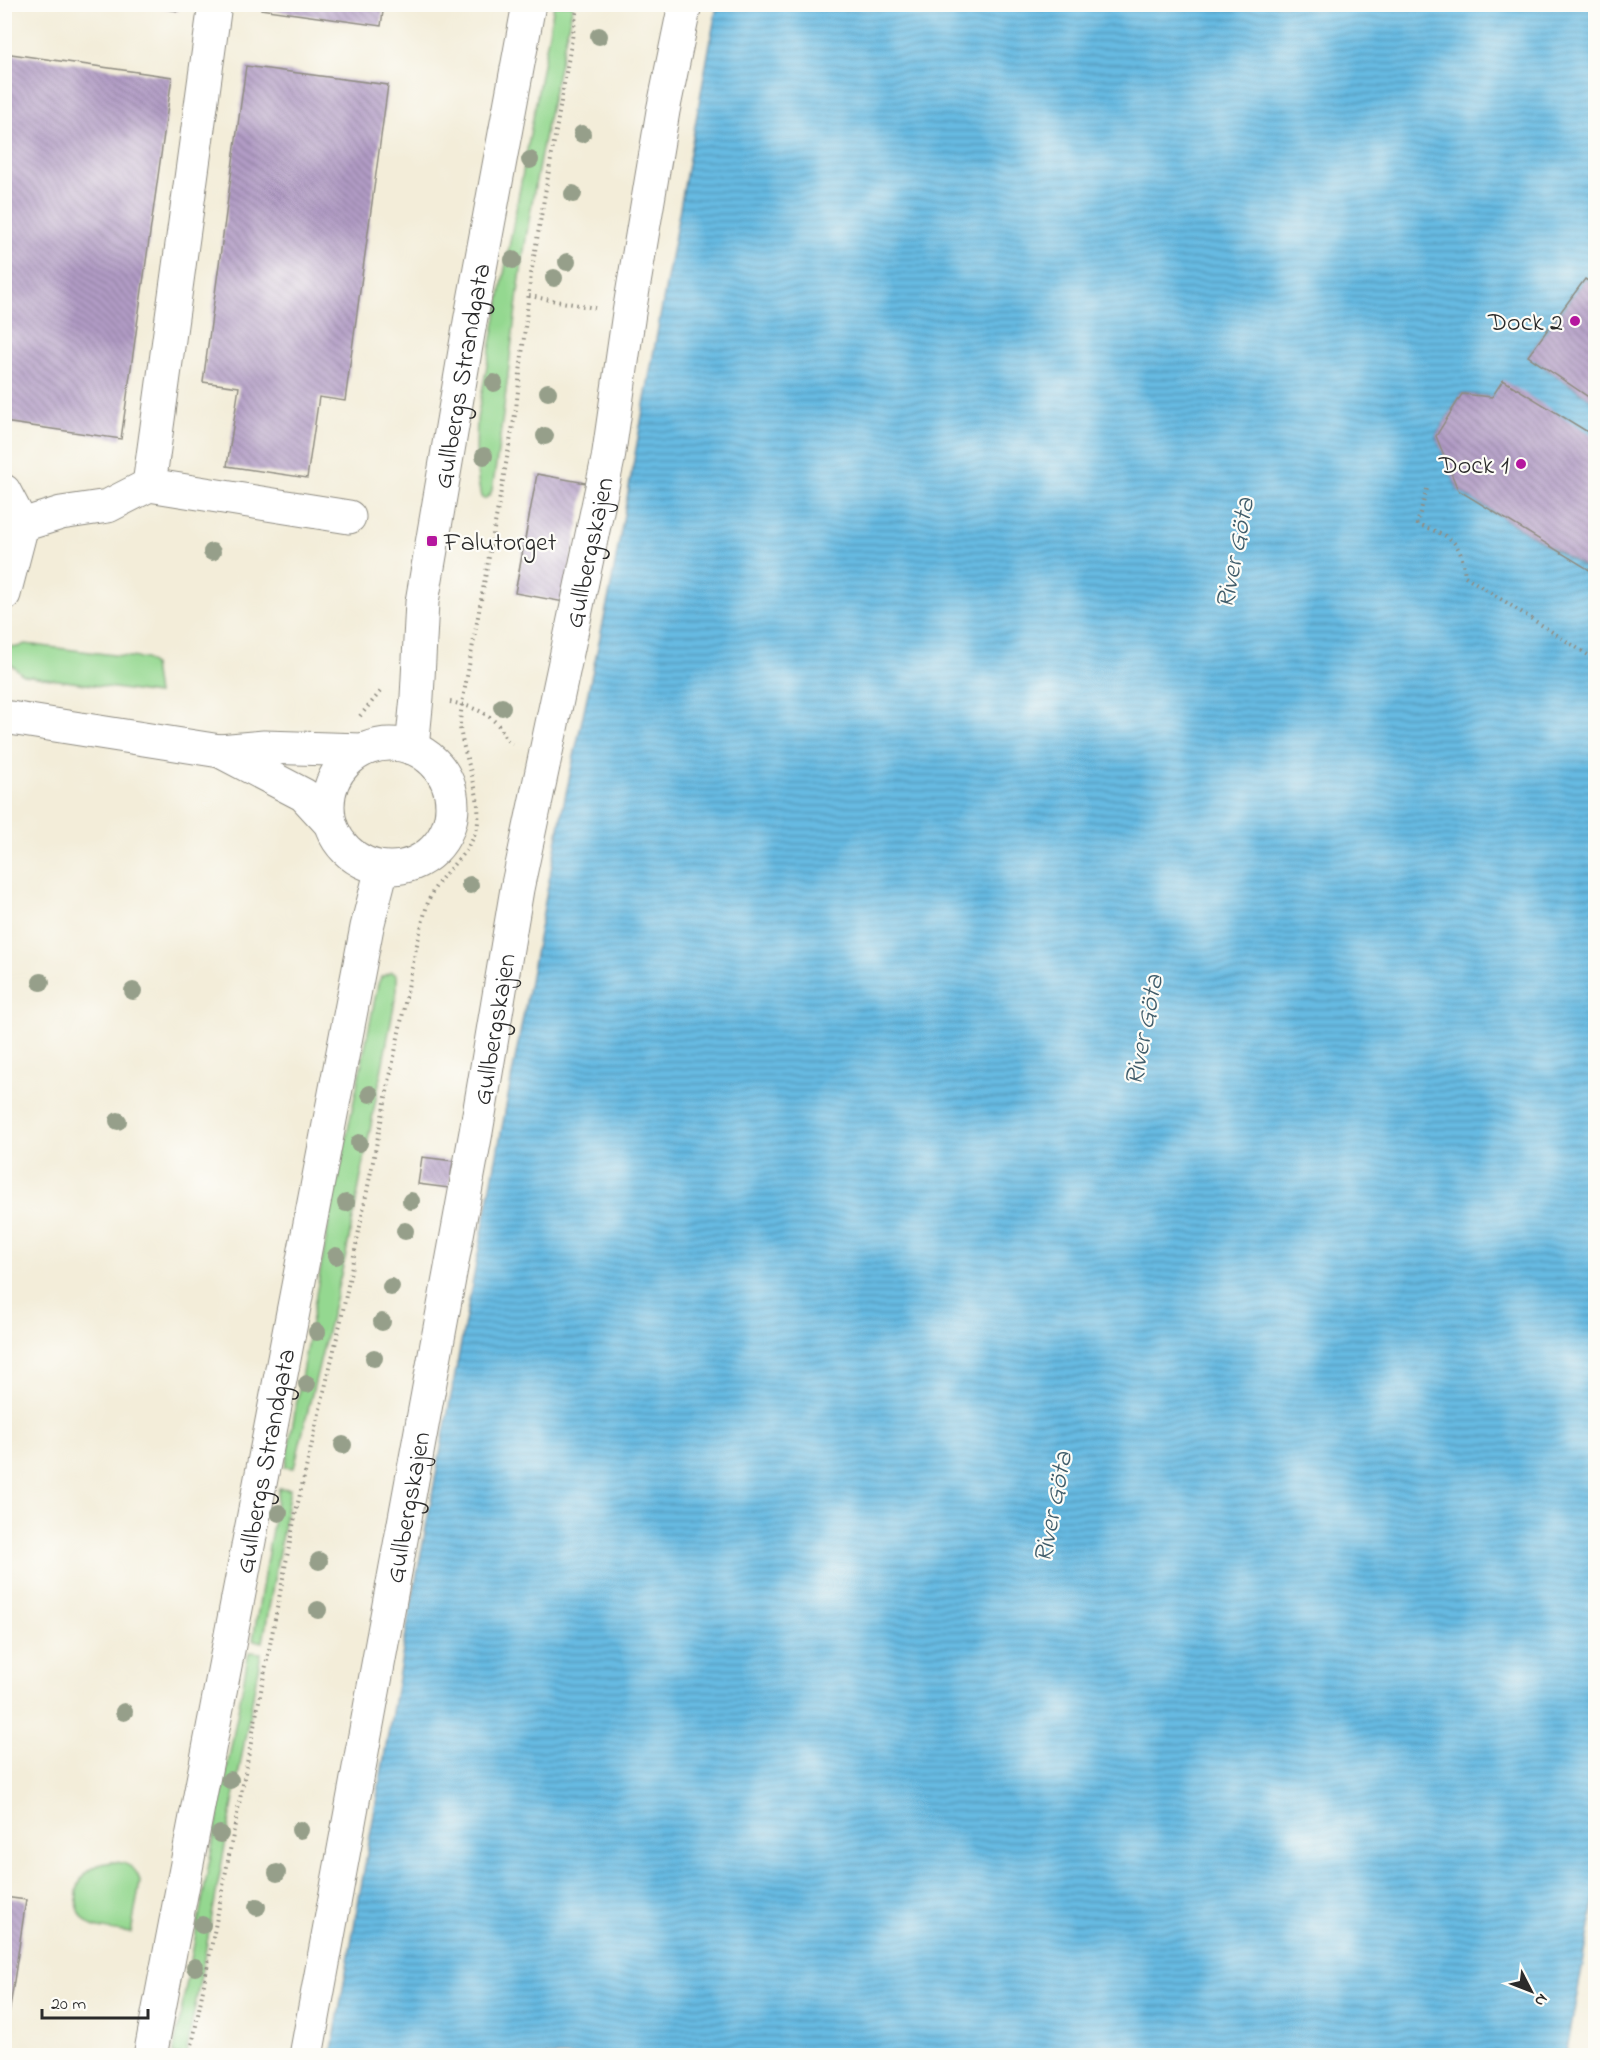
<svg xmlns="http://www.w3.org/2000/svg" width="1600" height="2060" font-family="'Indie Flower',sans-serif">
<defs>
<pattern id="water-rules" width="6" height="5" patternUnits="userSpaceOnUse" patternTransform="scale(1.5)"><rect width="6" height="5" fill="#66bae2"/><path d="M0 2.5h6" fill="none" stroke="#5497b7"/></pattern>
<pattern id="building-back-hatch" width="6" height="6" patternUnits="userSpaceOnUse" patternTransform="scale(1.5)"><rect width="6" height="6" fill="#b19bc5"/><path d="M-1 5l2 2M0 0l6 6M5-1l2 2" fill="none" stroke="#907fa0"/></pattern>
</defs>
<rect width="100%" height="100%" fill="#fdfcf7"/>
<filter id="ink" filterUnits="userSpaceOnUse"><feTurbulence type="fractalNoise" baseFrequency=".0167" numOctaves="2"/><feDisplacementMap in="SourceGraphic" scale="12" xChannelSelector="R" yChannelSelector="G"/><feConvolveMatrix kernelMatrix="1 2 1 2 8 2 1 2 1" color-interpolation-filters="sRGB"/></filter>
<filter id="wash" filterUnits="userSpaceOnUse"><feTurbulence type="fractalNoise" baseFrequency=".008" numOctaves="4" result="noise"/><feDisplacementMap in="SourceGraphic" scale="24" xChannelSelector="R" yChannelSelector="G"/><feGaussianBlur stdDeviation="1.35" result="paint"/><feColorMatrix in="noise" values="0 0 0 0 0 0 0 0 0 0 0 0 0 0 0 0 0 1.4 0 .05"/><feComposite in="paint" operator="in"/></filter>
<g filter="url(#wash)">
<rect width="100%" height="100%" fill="#f3edd9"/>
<g fill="#94d890" stroke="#60825e" stroke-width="1.5">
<path d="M 554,5 L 573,5 C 553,91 535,177 522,264 C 511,339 505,415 492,490 L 490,495 L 484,499 L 481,497 C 475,472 476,444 477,419 Z"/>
<path d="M 25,644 L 146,659 L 153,665 L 157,694 L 23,675 L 5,659 L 6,646 L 18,647 Z"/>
<path d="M 391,972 L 397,975 L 397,990 L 346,1254 L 294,1468 L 285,1467 L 330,1217 L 378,984 L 381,977 Z"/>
<path d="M 279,1488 L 290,1489 L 263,1642 L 253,1640 Z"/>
<path d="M 249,1652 L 261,1653 L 186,2055 L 173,2055 Z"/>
<path d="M 112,1862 C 127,1862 137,1867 140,1882 L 131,1933 C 121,1931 96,1930 89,1924 C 71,1909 73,1879 94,1867 C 99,1864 106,1863 112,1862 Z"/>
</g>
<path fill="url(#water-rules)" stroke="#487286" stroke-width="1.5" d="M 717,5 L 1595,5 L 1595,286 L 1585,279 L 1528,356 L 1595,402 L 1595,437 L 1492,397 L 1462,394 L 1436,436 L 1458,490 L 1595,574 L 1596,1894 L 1566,2055 L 331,2056 L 410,1611 L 563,807 L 610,591 Z"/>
<g id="blocks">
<g fill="url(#building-back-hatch)">
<path d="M 135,4 L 179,4 L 178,11 Z"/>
<path d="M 261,4 L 384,4 L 381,26 L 261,9 Z"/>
<path d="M 4,53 L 172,77 L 121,439 L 4,422 Z"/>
<path d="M 246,66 L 388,85 L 345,401 L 319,397 L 307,478 L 227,466 L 239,387 L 203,382 Z"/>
<path d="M 1585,279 L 1596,286 L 1596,402 L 1528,356 Z"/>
<path d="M 1503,380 L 1596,437 L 1596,574 L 1458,490 L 1436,436 L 1462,394 L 1492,397 Z"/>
<path d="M 537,474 L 586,483 L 564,602 L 515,593 Z"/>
<path d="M 422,1157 L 453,1161 L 449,1188 L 418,1184 Z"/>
<path d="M 4,1897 L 26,1900 L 6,2035 L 4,2035 Z"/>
</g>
</g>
</g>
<g filter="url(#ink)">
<use href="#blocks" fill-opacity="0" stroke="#8f8c82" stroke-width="1.5"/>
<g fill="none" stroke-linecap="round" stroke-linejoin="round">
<g stroke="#8f8c82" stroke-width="35">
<g id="minor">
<path d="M 149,485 L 215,4"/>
<path d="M 4,491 L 22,525 L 61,513 L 108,506 L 149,485 L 349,517"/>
<path d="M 4,594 L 22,525"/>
<path d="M 4,717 L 220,751 L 264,747 L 362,750"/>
<circle cx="390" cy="806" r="62"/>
<path id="s1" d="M 412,748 L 417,697 L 422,602 L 470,322 L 529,4"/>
<path d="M 220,751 L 304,795 L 329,822"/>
<path id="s2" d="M 150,2056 L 367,927 L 382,868"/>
<path id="s3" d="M 306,2056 L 476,1132 L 517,889 L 608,459 L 629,313 L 663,111 L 685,4"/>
</g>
</g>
<g stroke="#8f8c82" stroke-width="4" stroke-dasharray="1.5 4.5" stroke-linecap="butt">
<path d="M 529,296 L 595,308"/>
<path d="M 1427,489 L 1417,524 C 1450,537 1461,538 1465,576 L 1596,660"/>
<path d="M 450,702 C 467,705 486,711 498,725 C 505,732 503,739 512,744"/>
<path d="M 360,716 L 381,691 L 383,691"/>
<path d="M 190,2056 L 296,1511 L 341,1320 L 416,948 C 421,931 425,905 433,891 C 446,868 475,849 478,822 C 481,789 464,760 460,727 C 460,720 461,712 462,704 L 516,409 L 531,274 L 578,4"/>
</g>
<use href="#minor" stroke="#fff" stroke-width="33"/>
</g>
<g fill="#969f8a">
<circle cx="599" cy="36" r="9"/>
<circle cx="582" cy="134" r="9"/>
<circle cx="530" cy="160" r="9"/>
<circle cx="573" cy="194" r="9"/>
<circle cx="513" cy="260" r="9"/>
<circle cx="567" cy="262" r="9"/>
<circle cx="554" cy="278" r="9"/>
<circle cx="494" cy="383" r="9"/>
<circle cx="548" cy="392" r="9"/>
<circle cx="545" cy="436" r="9"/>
<circle cx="484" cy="456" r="9"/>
<circle cx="212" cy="552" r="9"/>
<circle cx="502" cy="707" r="9"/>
<circle cx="470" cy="885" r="9"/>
<circle cx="41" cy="982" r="9"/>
<circle cx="133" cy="991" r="9"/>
<circle cx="370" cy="1094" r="9"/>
<circle cx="118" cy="1121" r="9"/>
<circle cx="359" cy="1143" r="9"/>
<circle cx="411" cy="1201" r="9"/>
<circle cx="346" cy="1203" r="9"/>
<circle cx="405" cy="1231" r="9"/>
<circle cx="336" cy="1256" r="9"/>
<circle cx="391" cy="1287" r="9"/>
<circle cx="382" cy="1322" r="9"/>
<circle cx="317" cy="1332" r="9"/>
<circle cx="374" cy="1358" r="9"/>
<circle cx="307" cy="1384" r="9"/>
<circle cx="343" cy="1445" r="9"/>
<circle cx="279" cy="1513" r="9"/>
<circle cx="319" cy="1561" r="9"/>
<circle cx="318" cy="1610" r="9"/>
<circle cx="124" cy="1712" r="9"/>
<circle cx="230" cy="1780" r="9"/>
<circle cx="300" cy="1830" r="9"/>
<circle cx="220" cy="1834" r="9"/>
<circle cx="277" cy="1873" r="9"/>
<circle cx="257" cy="1907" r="9"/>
<circle cx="202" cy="1925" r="9"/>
<circle cx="195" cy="1967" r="9"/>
</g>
</g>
<g fill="#b5179e" stroke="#fdfcf7" stroke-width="2">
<circle cx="1575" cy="321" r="6"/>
<circle cx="1521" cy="464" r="6"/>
<rect x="426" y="535" width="12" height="12" rx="3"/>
</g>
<g text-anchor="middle" stroke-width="4.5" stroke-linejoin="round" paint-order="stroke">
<g font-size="26" fill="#2b2b2b" stroke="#fdfcf7" text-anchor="end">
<text x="1563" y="330">Dock 2</text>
<text x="1509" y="473">Dock 1</text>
<text x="444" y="550" text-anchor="start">Falutorget</text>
</g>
<g font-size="26" fill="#2b2b2b" stroke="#fdfcf7">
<text dy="9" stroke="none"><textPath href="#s1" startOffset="376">Gullbergs Strandgata</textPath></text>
<text dy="9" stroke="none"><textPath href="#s3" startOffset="1530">Gullbergskajen</textPath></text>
<text dy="9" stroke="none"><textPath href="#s3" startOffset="1044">Gullbergskajen</textPath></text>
<text dy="9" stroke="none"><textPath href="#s2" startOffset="606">Gullbergs Strandgata</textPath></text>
<text dy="9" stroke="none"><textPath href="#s3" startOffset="558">Gullbergskajen</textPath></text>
</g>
<g font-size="27" font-style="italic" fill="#405d6b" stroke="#fdfcf7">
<text transform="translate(1234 553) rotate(-79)" y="9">River Göta</text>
<text transform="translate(1143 1030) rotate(-79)" y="9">River Göta</text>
<text transform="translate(1052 1507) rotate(-79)" y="9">River Göta</text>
</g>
</g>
<rect width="1600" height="2060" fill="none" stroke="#fdfcf7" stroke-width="24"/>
<g transform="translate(1531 1991) rotate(132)" stroke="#fdfcf7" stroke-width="4.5" paint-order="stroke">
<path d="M0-4.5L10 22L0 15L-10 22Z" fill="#2b2b2b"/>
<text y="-9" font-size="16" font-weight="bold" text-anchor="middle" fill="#2b2b2b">N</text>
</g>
<path d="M42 2009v9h106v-9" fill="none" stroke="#2b2b2b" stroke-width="3"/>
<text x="51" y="2009" font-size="18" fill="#2b2b2b" stroke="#fdfcf7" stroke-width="4.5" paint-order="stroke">20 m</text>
</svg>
